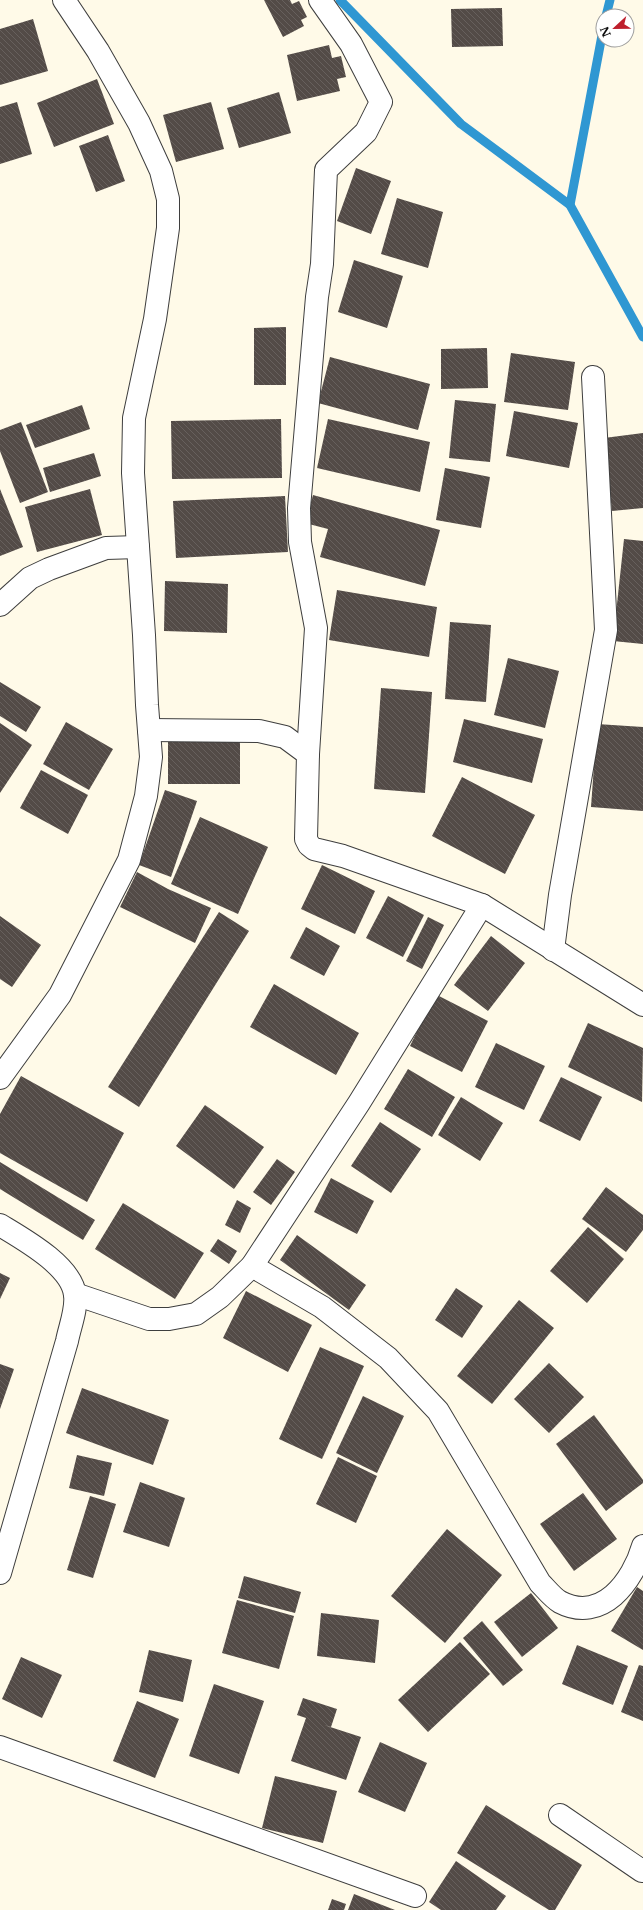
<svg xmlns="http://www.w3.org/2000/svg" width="643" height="1910" font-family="'Libre Baskerville',serif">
<defs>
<pattern id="building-back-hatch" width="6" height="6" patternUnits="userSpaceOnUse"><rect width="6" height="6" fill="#534b47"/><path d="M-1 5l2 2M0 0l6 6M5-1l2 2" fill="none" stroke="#67605d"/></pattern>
</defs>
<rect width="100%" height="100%" fill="#fffae8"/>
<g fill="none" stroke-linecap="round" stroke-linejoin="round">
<g stroke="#2f97d2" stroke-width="9">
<path d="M 340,0 L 461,124 L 570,205 L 643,337"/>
<path d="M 606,16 L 610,0"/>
<path d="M 570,205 L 603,30"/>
</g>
</g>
<g fill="url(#building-back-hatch)">
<path d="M 264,0 L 290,0 L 292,4 L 299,1 L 307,17 L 301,20 L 304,26 L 283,37 Z"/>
<path d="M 502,8 L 503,46 L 452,47 L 451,9 Z"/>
<path d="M 33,19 L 48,71 L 0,85 L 0,29 Z"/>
<path d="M 329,45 L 332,58 L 341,56 L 346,77 L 337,79 L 340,91 L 297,101 L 287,55 Z"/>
<path d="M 97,79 L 114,124 L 54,147 L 37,103 Z"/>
<path d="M 279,92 L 291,133 L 239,148 L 227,108 Z"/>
<path d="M 17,102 L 32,154 L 0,164 L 0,107 Z"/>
<path d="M 211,102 L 224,149 L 176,162 L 163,115 Z"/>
<path d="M 108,135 L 125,181 L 96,192 L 79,146 Z"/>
<path d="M 356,168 L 391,181 L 371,234 L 337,221 Z"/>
<path d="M 397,198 L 443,212 L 428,268 L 381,254 Z"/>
<path d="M 354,260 L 403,276 L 387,328 L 338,312 Z"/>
<path d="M 286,327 L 286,385 L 254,385 L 254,328 Z"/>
<path d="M 487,348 L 488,388 L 441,389 L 441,349 Z"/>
<path d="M 511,353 L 575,362 L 568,410 L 504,402 Z"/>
<path d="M 330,357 L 430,384 L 418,430 L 318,403 Z"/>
<path d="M 455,400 L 496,404 L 490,462 L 449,458 Z"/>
<path d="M 82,405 L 90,429 L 35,448 L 26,425 Z"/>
<path d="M 514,411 L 578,423 L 569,468 L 506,456 Z"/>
<path d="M 281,419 L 282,478 L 172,479 L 171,421 Z"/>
<path d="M 328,419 L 430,442 L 420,492 L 317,468 Z"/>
<path d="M 21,422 L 48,492 L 20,503 L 0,451 L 0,430 Z"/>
<path d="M 643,433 L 643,508 L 612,511 L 604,438 Z"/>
<path d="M 94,453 L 101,476 L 50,492 L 43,468 Z"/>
<path d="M 445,468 L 490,477 L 481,528 L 436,520 Z"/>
<path d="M 0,489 L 23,547 L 0,556 Z"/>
<path d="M 90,489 L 102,535 L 37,552 L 25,507 Z"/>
<path d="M 313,495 L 440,530 L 425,586 L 320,557 L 328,529 L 305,523 Z"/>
<path d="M 285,496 L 288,552 L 176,558 L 173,501 Z"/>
<path d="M 624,539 L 643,541 L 643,644 L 613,641 Z"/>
<path d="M 165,581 L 228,584 L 227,633 L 164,631 Z"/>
<path d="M 337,590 L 437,607 L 429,657 L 329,640 Z"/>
<path d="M 450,622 L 491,625 L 486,702 L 445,699 Z"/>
<path d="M 508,658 L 559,671 L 545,728 L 494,715 Z"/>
<path d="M 0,682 L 41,707 L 26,732 L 0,716 Z"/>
<path d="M 381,688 L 432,692 L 425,793 L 374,789 Z"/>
<path d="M 464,719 L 543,739 L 532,783 L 453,762 Z"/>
<path d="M 66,722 L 113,749 L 89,790 L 43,764 Z"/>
<path d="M 0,723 L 32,745 L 0,793 Z"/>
<path d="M 597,724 L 643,727 L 643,811 L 591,807 Z"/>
<path d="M 168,738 L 240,739 L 240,784 L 168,784 Z"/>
<path d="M 41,770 L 88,795 L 68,834 L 20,808 Z"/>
<path d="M 462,777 L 535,815 L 505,874 L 432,836 Z"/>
<path d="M 165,790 L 197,801 L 171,877 L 139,865 Z"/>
<path d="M 200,817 L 268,847 L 238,914 L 171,884 Z"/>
<path d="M 322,865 L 375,891 L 355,934 L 301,909 Z"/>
<path d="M 137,872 L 168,889 L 211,908 L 195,943 L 120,907 Z"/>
<path d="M 388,896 L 424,915 L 403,957 L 366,938 Z"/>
<path d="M 219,912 L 249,931 L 139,1107 L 108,1087 Z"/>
<path d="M 0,916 L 41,945 L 12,987 L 0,979 Z"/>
<path d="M 428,917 L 444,925 L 422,969 L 406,961 Z"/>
<path d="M 306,927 L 340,946 L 324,976 L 290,958 Z"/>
<path d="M 491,936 L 525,963 L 488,1011 L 454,985 Z"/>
<path d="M 274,984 L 359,1033 L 336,1075 L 250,1027 Z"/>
<path d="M 435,994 L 488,1021 L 462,1072 L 410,1046 Z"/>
<path d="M 588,1023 L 643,1048 L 642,1102 L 568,1067 Z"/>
<path d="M 496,1043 L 545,1066 L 524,1110 L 475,1087 Z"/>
<path d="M 408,1069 L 455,1097 L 432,1137 L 384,1109 Z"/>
<path d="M 21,1076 L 124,1133 L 87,1202 L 0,1153 L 0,1114 Z"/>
<path d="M 561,1077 L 602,1097 L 580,1141 L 539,1121 Z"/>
<path d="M 461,1097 L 503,1123 L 480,1161 L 438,1135 Z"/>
<path d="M 205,1105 L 264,1147 L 234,1189 L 176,1146 Z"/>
<path d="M 380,1122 L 421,1149 L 391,1193 L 351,1166 Z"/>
<path d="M 277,1159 L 295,1172 L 271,1205 L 253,1192 Z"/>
<path d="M 0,1162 L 95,1220 L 83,1240 L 0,1189 Z"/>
<path d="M 331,1178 L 374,1201 L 357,1234 L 314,1212 Z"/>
<path d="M 606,1187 L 643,1215 L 643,1230 L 626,1252 L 582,1219 Z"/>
<path d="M 237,1200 L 251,1208 L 240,1233 L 225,1225 Z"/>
<path d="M 123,1203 L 204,1253 L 175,1299 L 95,1249 Z"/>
<path d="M 588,1227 L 624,1259 L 587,1303 L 550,1271 Z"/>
<path d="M 297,1235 L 366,1285 L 349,1310 L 280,1260 Z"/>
<path d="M 218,1239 L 237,1251 L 229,1264 L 210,1251 Z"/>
<path d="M 0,1273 L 10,1278 L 0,1299 Z"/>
<path d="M 456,1288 L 483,1306 L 462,1338 L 435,1320 Z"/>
<path d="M 246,1291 L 312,1325 L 288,1372 L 223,1338 Z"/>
<path d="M 519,1300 L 554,1328 L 492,1404 L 457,1376 Z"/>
<path d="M 320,1347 L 364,1366 L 322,1459 L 279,1439 Z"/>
<path d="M 549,1363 L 584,1397 L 549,1433 L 514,1399 Z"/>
<path d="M 0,1364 L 14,1369 L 0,1409 Z"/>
<path d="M 82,1388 L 169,1420 L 153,1465 L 66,1433 Z"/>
<path d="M 363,1396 L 404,1416 L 377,1473 L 336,1453 Z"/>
<path d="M 594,1415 L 643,1480 L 643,1483 L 606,1511 L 556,1444 Z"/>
<path d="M 77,1455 L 112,1463 L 104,1496 L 69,1488 Z"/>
<path d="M 338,1457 L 377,1476 L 356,1523 L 316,1504 Z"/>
<path d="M 140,1482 L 185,1498 L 169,1547 L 123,1532 Z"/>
<path d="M 583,1493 L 617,1539 L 574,1571 L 540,1524 Z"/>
<path d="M 90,1496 L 116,1504 L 93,1578 L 67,1570 Z"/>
<path d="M 447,1529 L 502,1575 L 445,1643 L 391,1596 Z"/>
<path d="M 244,1576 L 301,1592 L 295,1613 L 238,1598 Z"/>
<path d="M 637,1587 L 643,1591 L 643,1650 L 611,1631 Z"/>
<path d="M 531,1593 L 558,1628 L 522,1657 L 494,1622 Z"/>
<path d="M 237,1600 L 294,1616 L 279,1669 L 222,1653 Z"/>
<path d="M 321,1613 L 379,1620 L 375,1663 L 317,1656 Z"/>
<path d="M 482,1621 L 523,1670 L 503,1686 L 463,1638 Z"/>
<path d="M 460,1642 L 490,1674 L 428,1732 L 398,1700 Z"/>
<path d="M 577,1645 L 628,1666 L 613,1705 L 562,1684 Z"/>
<path d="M 149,1650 L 192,1660 L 183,1702 L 139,1692 Z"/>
<path d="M 21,1657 L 62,1675 L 42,1718 L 2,1699 Z"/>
<path d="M 639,1665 L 643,1666 L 643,1721 L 621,1712 Z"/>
<path d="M 214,1684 L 264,1701 L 239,1774 L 189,1756 Z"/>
<path d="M 303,1698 L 337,1709 L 331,1727 L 324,1725 L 361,1737 L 346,1780 L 291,1761 L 306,1718 L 297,1715 Z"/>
<path d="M 137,1701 L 179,1719 L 155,1778 L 113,1761 Z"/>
<path d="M 380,1742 L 427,1763 L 405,1812 L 358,1792 Z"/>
<path d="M 275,1776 L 337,1791 L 323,1843 L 262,1828 Z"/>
<path d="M 486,1805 L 582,1865 L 555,1910 L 549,1910 L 457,1853 Z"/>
<path d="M 456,1861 L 506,1896 L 496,1910 L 441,1910 L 429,1902 Z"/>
<path d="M 354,1894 L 395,1910 L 348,1910 Z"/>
<path d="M 332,1899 L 346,1904 L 344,1910 L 328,1910 Z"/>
</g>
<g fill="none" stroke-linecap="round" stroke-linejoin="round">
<g stroke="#3e3e3e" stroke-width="24">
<g id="minor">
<path d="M 0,605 L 30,578 L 49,569 L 106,548 L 138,547"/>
<path d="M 149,730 L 259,731 L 285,737 L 308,754 L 306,839 L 309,845 L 314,849 L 343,856 L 482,905 L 643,1005"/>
<path d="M 308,754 L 316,628 L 300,542 L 299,508 L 317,297 L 322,264 L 326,170 L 366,132 L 381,102 L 351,44 L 320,0"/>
<path d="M 553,950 L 560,895 L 606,630 L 593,377"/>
<path d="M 0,1078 L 60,995 L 129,860 L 146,796 L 151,757 L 147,705 L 144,635 L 133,473 L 134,418 L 155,319 L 168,228 L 168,199 L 161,171 L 139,123 L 98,51 L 64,0"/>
<path d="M 0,1225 C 23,1239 72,1266 75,1295 C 77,1309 70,1326 67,1341 L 0,1573"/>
<path d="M 252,1266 L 322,1307 L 388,1358 L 438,1411 L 540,1583 C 546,1589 553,1598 560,1602 C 602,1624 633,1581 643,1546"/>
<path d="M 75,1294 L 149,1319 L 169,1319 L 196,1314 L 220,1297 L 252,1266 L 359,1103 L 482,905"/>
<path d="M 0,1747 L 415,1896"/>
<path d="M 560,1815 L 642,1871 L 643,1869"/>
</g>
</g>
<use href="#minor" stroke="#fff" stroke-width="22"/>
</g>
<g transform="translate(615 28) rotate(248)"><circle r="19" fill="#ffffff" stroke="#9d9d9d"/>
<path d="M0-3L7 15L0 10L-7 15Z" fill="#be1f2c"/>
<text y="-6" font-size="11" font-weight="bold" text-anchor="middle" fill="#0b0b0b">N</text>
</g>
</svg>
